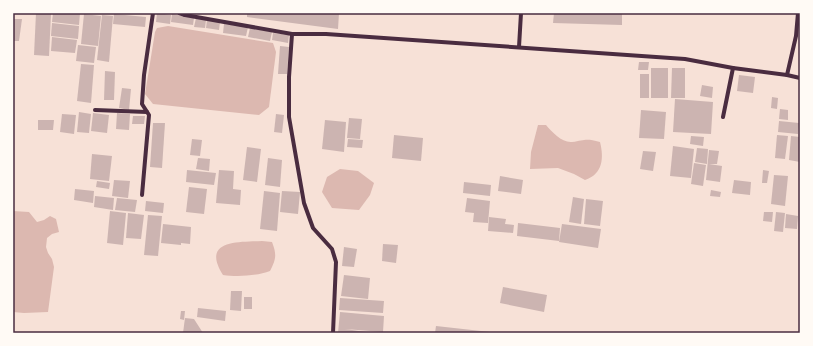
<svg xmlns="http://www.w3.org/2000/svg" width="813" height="346" font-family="'Noto Sans',sans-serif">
<rect width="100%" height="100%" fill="#f7e1d7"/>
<g fill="#dcb8b0">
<path d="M 168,26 L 273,43 L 276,52 L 269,107 L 259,115 L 153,104 L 145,94 L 155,32 L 157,28 Z"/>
<path d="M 538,125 L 546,125 C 552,132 562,143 572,142 C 585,140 586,138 600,142 C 604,158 603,174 585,180 L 574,174 L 558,168 L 530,169 L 531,152 Z"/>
<path d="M 340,169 L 358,171 L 374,183 L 370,195 L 359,210 L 332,208 L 322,192 L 327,177 Z"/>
<path d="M 13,211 L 29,212 L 37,222 L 44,220 L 50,216 L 56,219 L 59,232 L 52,234 L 47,238 L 46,247 L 48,253 L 52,259 L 54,267 L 48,312 L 24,313 L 13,312 Z"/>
<path d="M 262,241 L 272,242 C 277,255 276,259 270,271 C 257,276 237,277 223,275 C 201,240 237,242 262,241 Z"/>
</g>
<g fill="#ccb4b1">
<path d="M 36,13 L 51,14 L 49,56 L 34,55 Z"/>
<path d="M 53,13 L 80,13 L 79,25 L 52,22 Z"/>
<path d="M 157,13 L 171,15 L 170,24 L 156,22 Z"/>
<path d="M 247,13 L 339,13 L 338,29 L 247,17 Z"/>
<path d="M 554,13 L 622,13 L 622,25 L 553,23 Z"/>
<path d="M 84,14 L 101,16 L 98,46 L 81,44 Z"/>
<path d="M 114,14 L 146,17 L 145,27 L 113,24 Z"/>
<path d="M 172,14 L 194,18 L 193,25 L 171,22 Z"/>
<path d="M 102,15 L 113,16 L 109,62 L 97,60 Z"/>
<path d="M 196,18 L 206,20 L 205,28 L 194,27 Z"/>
<path d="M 13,19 L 22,19 L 19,41 L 13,41 Z"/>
<path d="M 207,20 L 220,22 L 219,30 L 206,28 Z"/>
<path d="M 52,23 L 79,26 L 78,39 L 51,36 Z"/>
<path d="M 224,24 L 248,27 L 246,36 L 223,33 Z"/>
<path d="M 250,28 L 272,32 L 270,41 L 248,37 Z"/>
<path d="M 273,33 L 289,35 L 288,43 L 272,40 Z"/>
<path d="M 52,37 L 77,40 L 75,53 L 51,51 Z"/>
<path d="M 78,45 L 96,47 L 94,63 L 76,61 Z"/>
<path d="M 280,46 L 289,47 L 287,74 L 278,74 Z"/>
<path d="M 639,62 L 649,62 L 648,70 L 638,70 Z"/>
<path d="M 81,64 L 94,65 L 91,103 L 77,101 Z"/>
<rect x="651" y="68" width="17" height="30"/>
<path d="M 672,68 L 685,68 L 685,98 L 671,98 Z"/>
<path d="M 105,71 L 115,72 L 114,100 L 104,100 Z"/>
<rect x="640" y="74" width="9" height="24"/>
<path d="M 739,75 L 755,77 L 753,93 L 737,91 Z"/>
<path d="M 702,85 L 713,87 L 712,98 L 700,96 Z"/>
<path d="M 122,88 L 131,89 L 129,110 L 119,108 Z"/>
<path d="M 772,97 L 778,98 L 777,109 L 771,108 Z"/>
<path d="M 675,99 L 713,102 L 711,134 L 673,132 Z"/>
<path d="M 780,109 L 788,110 L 788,120 L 779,119 Z"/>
<path d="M 641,110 L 666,112 L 664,139 L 639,138 Z"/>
<path d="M 79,112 L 91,114 L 89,133 L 77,132 Z"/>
<path d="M 93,113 L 109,115 L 107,133 L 91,131 Z"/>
<path d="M 117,113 L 130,114 L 129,130 L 116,129 Z"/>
<path d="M 62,114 L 76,115 L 74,134 L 60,132 Z"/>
<path d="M 276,114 L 284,115 L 282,133 L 274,132 Z"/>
<path d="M 133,116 L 145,116 L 144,124 L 132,124 Z"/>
<path d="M 349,118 L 362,119 L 360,139 L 347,138 Z"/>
<path d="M 38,120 L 54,120 L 53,130 L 38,130 Z"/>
<path d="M 325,120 L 346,122 L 344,152 L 322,149 Z"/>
<path d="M 779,121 L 799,123 L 798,134 L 778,132 Z"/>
<path d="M 153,123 L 165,123 L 162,168 L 150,167 Z"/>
<path d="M 394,135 L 423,138 L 421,161 L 392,158 Z"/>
<path d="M 777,135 L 788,136 L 785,159 L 775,158 Z"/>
<path d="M 691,136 L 704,137 L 703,146 L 690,144 Z"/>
<path d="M 791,136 L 800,137 L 800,162 L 789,160 Z"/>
<path d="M 192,139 L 202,140 L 200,156 L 190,155 Z"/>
<path d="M 348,139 L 363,140 L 362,148 L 347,147 Z"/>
<path d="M 673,146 L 694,149 L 691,178 L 670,176 Z"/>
<path d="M 247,147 L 261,149 L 257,182 L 243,180 Z"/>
<path d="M 697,148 L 708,149 L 707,164 L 695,162 Z"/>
<path d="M 709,150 L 719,151 L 717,164 L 709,164 L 722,166 L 720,182 L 706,180 Z"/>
<path d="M 643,151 L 656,152 L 653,171 L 640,169 Z"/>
<path d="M 92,154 L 112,156 L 109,181 L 90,179 Z"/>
<path d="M 198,158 L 210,159 L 209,171 L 196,169 Z"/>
<path d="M 268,158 L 282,160 L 280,187 L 265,185 Z"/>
<path d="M 694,163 L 706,165 L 703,186 L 691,184 Z"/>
<path d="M 187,170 L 216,173 L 214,185 L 186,182 Z"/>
<path d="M 219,170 L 234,171 L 233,189 L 241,190 L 240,205 L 216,203 Z"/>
<path d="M 763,170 L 769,171 L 767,183 L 762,183 Z"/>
<path d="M 774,175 L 788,176 L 785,206 L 771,204 Z"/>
<path d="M 500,176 L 523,180 L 521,194 L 498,191 Z"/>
<path d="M 114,180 L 130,181 L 128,198 L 112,196 Z"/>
<path d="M 734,180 L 751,182 L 750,195 L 732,193 Z"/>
<path d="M 97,181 L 110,183 L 109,189 L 96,187 Z"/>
<path d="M 464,182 L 491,185 L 490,196 L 463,193 Z"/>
<path d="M 189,187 L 207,189 L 204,214 L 186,212 Z"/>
<path d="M 75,189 L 94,191 L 93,203 L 74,200 Z"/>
<path d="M 711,190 L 721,192 L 720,197 L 710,196 Z"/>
<path d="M 264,191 L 280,193 L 277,231 L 260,229 Z"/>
<path d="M 282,191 L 300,192 L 298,214 L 280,212 Z"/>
<path d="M 95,196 L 114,198 L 113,210 L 94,207 Z"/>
<path d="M 573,197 L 584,199 L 581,224 L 569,222 Z"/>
<path d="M 117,198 L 137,200 L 135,212 L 115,210 Z"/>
<path d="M 467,198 L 490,201 L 488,223 L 473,222 L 474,213 L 465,212 Z"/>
<path d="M 586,199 L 603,201 L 600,226 L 584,224 Z"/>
<path d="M 146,201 L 164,203 L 163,213 L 145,211 Z"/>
<path d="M 110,211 L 126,213 L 123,245 L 107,243 Z"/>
<path d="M 764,212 L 773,212 L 772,222 L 763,221 Z"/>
<path d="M 776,212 L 785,213 L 783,232 L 774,231 Z"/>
<path d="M 128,213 L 144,215 L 141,239 L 126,238 Z"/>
<path d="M 786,214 L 798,216 L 797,229 L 785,228 Z"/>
<path d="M 148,215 L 162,216 L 158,256 L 144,255 Z"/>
<path d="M 489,217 L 506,219 L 505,224 L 514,225 L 513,233 L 488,231 Z"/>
<path d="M 518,223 L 560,228 L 559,241 L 517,236 Z"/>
<path d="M 163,224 L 191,227 L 190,244 L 181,243 L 181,245 L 161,243 Z"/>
<path d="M 562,224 L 601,229 L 598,248 L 559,242 Z"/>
<path d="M 383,244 L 398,245 L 396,263 L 382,261 Z"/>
<path d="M 344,247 L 357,249 L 354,267 L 342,266 Z"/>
<path d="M 344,275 L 370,278 L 368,299 L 341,296 Z"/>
<path d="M 503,287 L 547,295 L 544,312 L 500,303 Z"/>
<path d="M 231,291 L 242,291 L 241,311 L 230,310 Z"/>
<rect x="244" y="297" width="8" height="12"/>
<path d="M 340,298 L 384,301 L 383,313 L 339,310 Z"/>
<path d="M 198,308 L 226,311 L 225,321 L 197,317 Z"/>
<path d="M 181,311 L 185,311 L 184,320 L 180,319 Z"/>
<path d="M 340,312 L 384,316 L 383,332 L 345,329 L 366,332 L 366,333 L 338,333 Z"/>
<path d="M 185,318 L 194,319 L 203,333 L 183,333 Z"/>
<path d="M 436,326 L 490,332 L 490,333 L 435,333 Z"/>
</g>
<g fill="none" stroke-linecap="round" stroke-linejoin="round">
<g stroke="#4a2c40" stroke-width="4">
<path d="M 179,13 L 185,15"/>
<path d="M 186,13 L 185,15 L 292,34 L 289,77 L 289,117 L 304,203 L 313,228 L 332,249 L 336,262 L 333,333"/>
<path d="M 798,13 L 796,36 L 787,75 L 800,78"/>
<path d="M 292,34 L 326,34 L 685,59 L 733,68"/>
<path d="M 519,47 L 521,13"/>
<path d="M 95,110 L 147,112"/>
<path d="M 723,117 L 733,68 L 787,75"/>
<path d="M 142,195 L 149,115 L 142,104 L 144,75 L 153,13"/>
</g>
</g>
<rect width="813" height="346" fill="none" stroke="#fffaf5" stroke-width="28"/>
<rect x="14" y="14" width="785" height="318" fill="none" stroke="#4a2c40" stroke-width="1.5"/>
</svg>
